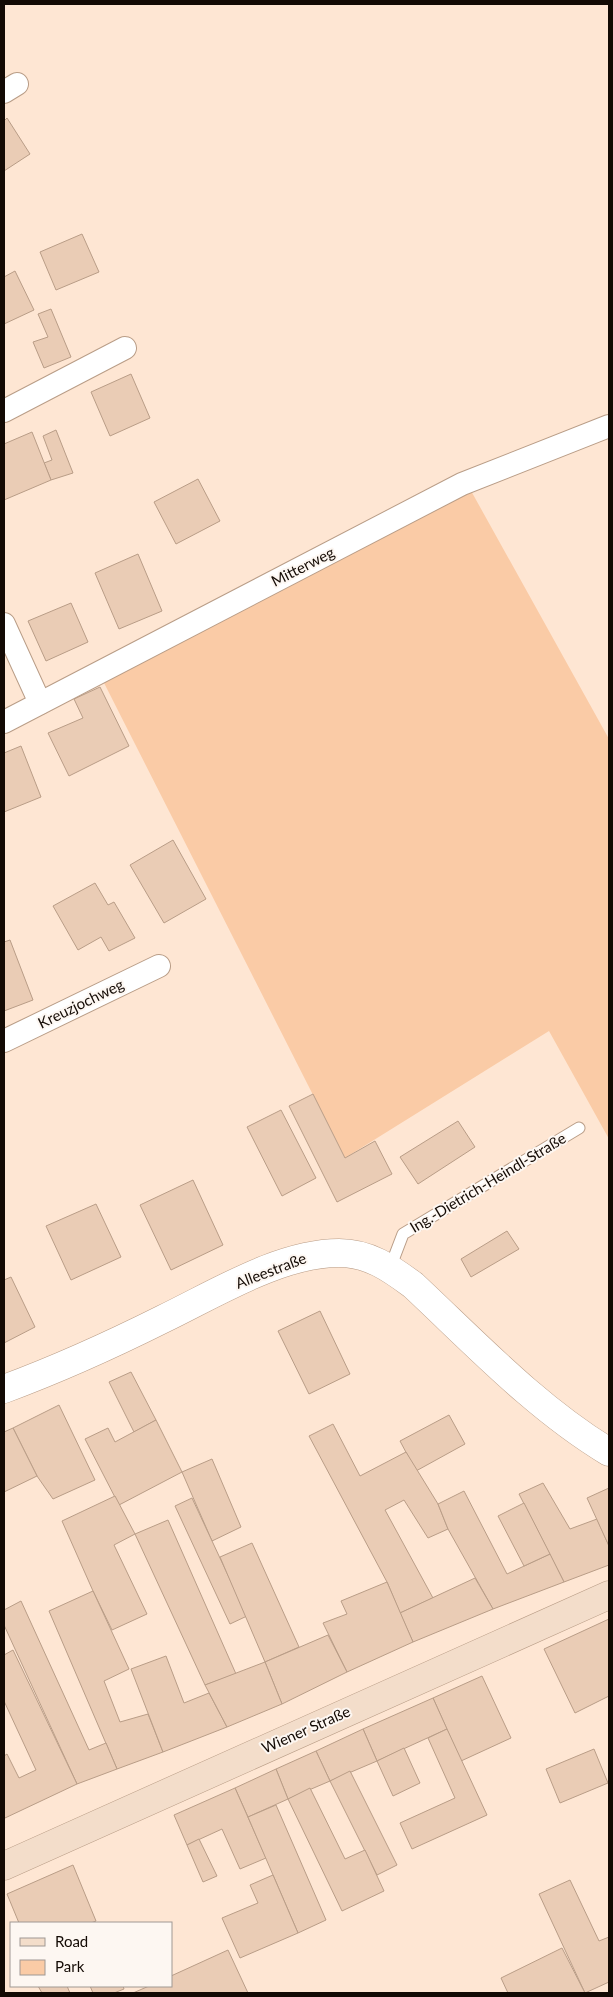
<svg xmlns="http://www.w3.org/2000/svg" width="613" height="1997" font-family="Lato,sans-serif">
<rect width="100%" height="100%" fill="#fee6d3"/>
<path fill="#facba6" d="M 470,489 L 609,739 L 609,1139 L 549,1031 L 345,1158 L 100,675 Z"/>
<g fill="#eaccb5" stroke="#b99d87">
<path d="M 7,118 L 30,154 L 4,171 L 4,121 Z"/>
<path d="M 82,234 L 99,272 L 56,290 L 40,252 Z"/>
<path d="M 15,271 L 34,310 L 4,324 L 4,277 Z"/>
<path d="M 51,309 L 71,357 L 44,368 L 33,342 L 48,337 L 38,314 Z"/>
<path d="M 131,374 L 150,418 L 110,436 L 91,392 Z"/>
<path d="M 56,430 L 73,473 L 51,480 L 44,463 L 52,460 L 43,436 Z"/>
<path d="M 32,432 L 51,480 L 4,500 L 4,444 Z"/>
<path d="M 198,479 L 220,521 L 176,544 L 154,502 Z"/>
<path d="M 138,554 L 162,611 L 119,629 L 95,573 Z"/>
<path d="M 71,603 L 88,642 L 46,661 L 28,621 Z"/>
<path d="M 100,687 L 129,746 L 69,776 L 48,733 L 83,718 L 74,699 Z"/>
<path d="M 21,746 L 41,797 L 4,812 L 4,753 Z"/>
<path d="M 173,840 L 206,899 L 164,923 L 130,865 Z"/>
<path d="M 95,883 L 108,905 L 114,902 L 135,938 L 109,951 L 101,937 L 78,950 L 53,906 Z"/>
<path d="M 10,940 L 33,1000 L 4,1011 L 4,942 Z"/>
<path d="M 313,1094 L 345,1158 L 375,1141 L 392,1174 L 337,1202 L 289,1106 Z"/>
<path d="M 281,1110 L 316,1178 L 282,1196 L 247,1127 Z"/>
<path d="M 458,1121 L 475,1147 L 418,1184 L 400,1157 Z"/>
<path d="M 193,1180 L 223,1245 L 171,1270 L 140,1205 Z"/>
<path d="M 96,1204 L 121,1257 L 71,1280 L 46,1226 Z"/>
<path d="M 507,1231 L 519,1249 L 471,1277 L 461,1259 Z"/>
<path d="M 11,1277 L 35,1327 L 4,1343 L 4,1280 Z"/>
<path d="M 320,1311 L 350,1374 L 309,1394 L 278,1331 Z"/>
<path d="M 131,1372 L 156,1420 L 134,1432 L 109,1382 Z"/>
<path d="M 59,1405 L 95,1480 L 53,1499 L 37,1476 L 13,1428 Z"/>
<path d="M 449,1415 L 465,1444 L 416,1471 L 400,1441 Z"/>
<path d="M 156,1420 L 182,1472 L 119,1505 L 85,1439 L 108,1428 L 115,1442 Z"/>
<path d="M 333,1424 L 360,1476 L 406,1452 L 438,1504 L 448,1529 L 428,1538 L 404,1500 L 385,1510 L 433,1598 L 400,1613 L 387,1582 L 309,1436 Z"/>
<path d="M 13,1428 L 37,1476 L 4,1492 L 4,1432 Z"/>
<path d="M 212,1459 L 241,1527 L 212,1541 L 182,1472 Z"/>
<path d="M 543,1483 L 570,1529 L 597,1519 L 609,1546 L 609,1565 L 564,1582 L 519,1494 Z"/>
<path d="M 609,1488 L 609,1546 L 587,1498 Z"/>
<path d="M 464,1491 L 507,1574 L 550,1554 L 564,1582 L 493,1609 L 448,1529 L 438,1504 Z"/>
<path d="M 115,1496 L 135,1534 L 114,1545 L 147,1614 L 112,1630 L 93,1591 L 62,1521 Z"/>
<path d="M 192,1498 L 247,1616 L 230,1624 L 175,1506 Z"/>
<path d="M 524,1503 L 550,1554 L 524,1566 L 498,1516 Z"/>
<path d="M 168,1520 L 236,1674 L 205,1685 L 135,1534 Z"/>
<path d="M 252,1543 L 299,1647 L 265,1662 L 220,1557 Z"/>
<path d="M 475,1578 L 493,1609 L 413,1642 L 400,1613 Z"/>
<path d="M 387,1582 L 413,1642 L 347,1672 L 323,1623 L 347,1614 L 341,1601 Z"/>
<path d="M 93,1591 L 129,1669 L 104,1681 L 120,1722 L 148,1714 L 163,1752 L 117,1769 L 49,1611 Z"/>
<path d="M 21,1601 L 89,1750 L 106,1743 L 117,1769 L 77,1784 L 4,1625 L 4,1610 Z"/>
<path d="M 609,1619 L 609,1696 L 575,1713 L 544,1649 Z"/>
<path d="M 328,1635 L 347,1672 L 282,1704 L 265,1662 Z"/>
<path d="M 13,1650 L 77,1784 L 5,1818 L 4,1815 L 4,1756 L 7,1754 L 19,1778 L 36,1770 L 4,1701 L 4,1655 Z"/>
<path d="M 166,1656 L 184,1703 L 209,1693 L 227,1727 L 163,1752 L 131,1669 Z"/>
<path d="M 265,1662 L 282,1704 L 227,1727 L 205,1685 Z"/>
<path d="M 482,1676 L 511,1738 L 461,1761 L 433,1698 Z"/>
<path d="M 433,1698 L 447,1729 L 377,1761 L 363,1729 Z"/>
<path d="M 363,1729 L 377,1761 L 330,1781 L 316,1751 Z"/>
<path d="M 447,1729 L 487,1815 L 412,1849 L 400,1823 L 455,1798 L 428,1738 Z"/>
<path d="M 404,1748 L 420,1783 L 393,1796 L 377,1761 Z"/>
<path d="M 594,1749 L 608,1783 L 560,1803 L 546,1769 Z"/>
<path d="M 316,1751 L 330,1781 L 288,1799 L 276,1769 Z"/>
<path d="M 276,1769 L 288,1799 L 248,1817 L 235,1788 Z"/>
<path d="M 350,1771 L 397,1865 L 377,1875 L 330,1781 Z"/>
<path d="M 235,1788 L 266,1858 L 240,1869 L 222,1829 L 187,1845 L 174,1815 Z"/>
<path d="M 310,1788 L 345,1859 L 365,1850 L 384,1891 L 342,1911 L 288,1799 Z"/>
<path d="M 276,1805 L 326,1920 L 298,1933 L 248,1817 Z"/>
<path d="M 199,1839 L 217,1876 L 203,1882 L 187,1845 Z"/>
<path d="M 73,1865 L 96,1921 L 91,1923 L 19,1923 L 7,1894 Z"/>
<path d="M 273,1875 L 298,1933 L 240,1958 L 222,1918 L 258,1903 L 250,1885 Z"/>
<path d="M 570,1880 L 599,1941 L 609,1937 L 609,1982 L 585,1993 L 539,1894 Z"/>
<path d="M 562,1948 L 585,1993 L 508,1993 L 501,1978 Z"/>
<path d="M 228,1950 L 248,1993 L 133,1993 L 149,1986 L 171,1986 L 171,1976 Z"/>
<path d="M 38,1986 L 67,1986 L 70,1993 L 42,1993 Z"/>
<path d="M 90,1986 L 123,1986 L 124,1989 L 114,1993 L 93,1993 Z"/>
</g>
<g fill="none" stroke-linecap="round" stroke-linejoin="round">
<g stroke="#b99d87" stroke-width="13">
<path id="service" d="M 390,1268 L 403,1234 L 579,1128"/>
</g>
<g stroke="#b99d87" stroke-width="24">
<g id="minor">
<path d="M 4,92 L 17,84"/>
<path d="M 4,411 L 125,348"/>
<path d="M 4,624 L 40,703"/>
<path d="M 4,722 L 462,484 L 609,426"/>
<path d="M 4,1041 L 159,966"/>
</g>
</g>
<g stroke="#b99d87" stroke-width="29">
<path id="tertiary" d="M 4,1389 C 58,1369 111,1345 163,1319 C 215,1294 280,1253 339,1253 C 369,1253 390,1268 413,1285 C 475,1343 536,1408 609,1452"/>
</g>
<g stroke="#b99d87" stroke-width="29">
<path id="secondary" d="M 4,1866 L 609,1595"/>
</g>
<use href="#service" stroke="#fff" stroke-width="11"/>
<use href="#minor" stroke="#fff" stroke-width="22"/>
<use href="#tertiary" stroke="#fff" stroke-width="28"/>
<use href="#secondary" stroke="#f3ddca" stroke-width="28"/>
</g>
<g text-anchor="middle" stroke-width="4" stroke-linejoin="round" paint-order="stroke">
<g font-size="15" fill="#130a04" stroke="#fdf7f2">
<text transform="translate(303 567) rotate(-27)" y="5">Mitterweg</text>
<text transform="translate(81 1004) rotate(-26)" y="5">Kreuzjochweg</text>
<text transform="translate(488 1183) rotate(-31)" y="5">Ing.-Dietrich-Heindl-Straße</text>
<text transform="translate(271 1271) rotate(-21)" y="5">Alleestraße</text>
<text transform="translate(306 1730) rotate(-24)" y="5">Wiener Straße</text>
</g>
</g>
<rect width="613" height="1997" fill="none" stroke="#130a04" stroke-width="10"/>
<rect x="10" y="1922" width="162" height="65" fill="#fdf7f2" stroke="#9f9893"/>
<rect x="20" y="1938" width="25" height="8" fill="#f3ddca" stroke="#9f9893"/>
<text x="55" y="1947" font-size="15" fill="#130a04">Road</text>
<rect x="20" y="1960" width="25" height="15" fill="#facba6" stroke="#9f9893"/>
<text x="55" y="1972" font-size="15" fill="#130a04">Park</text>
</svg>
